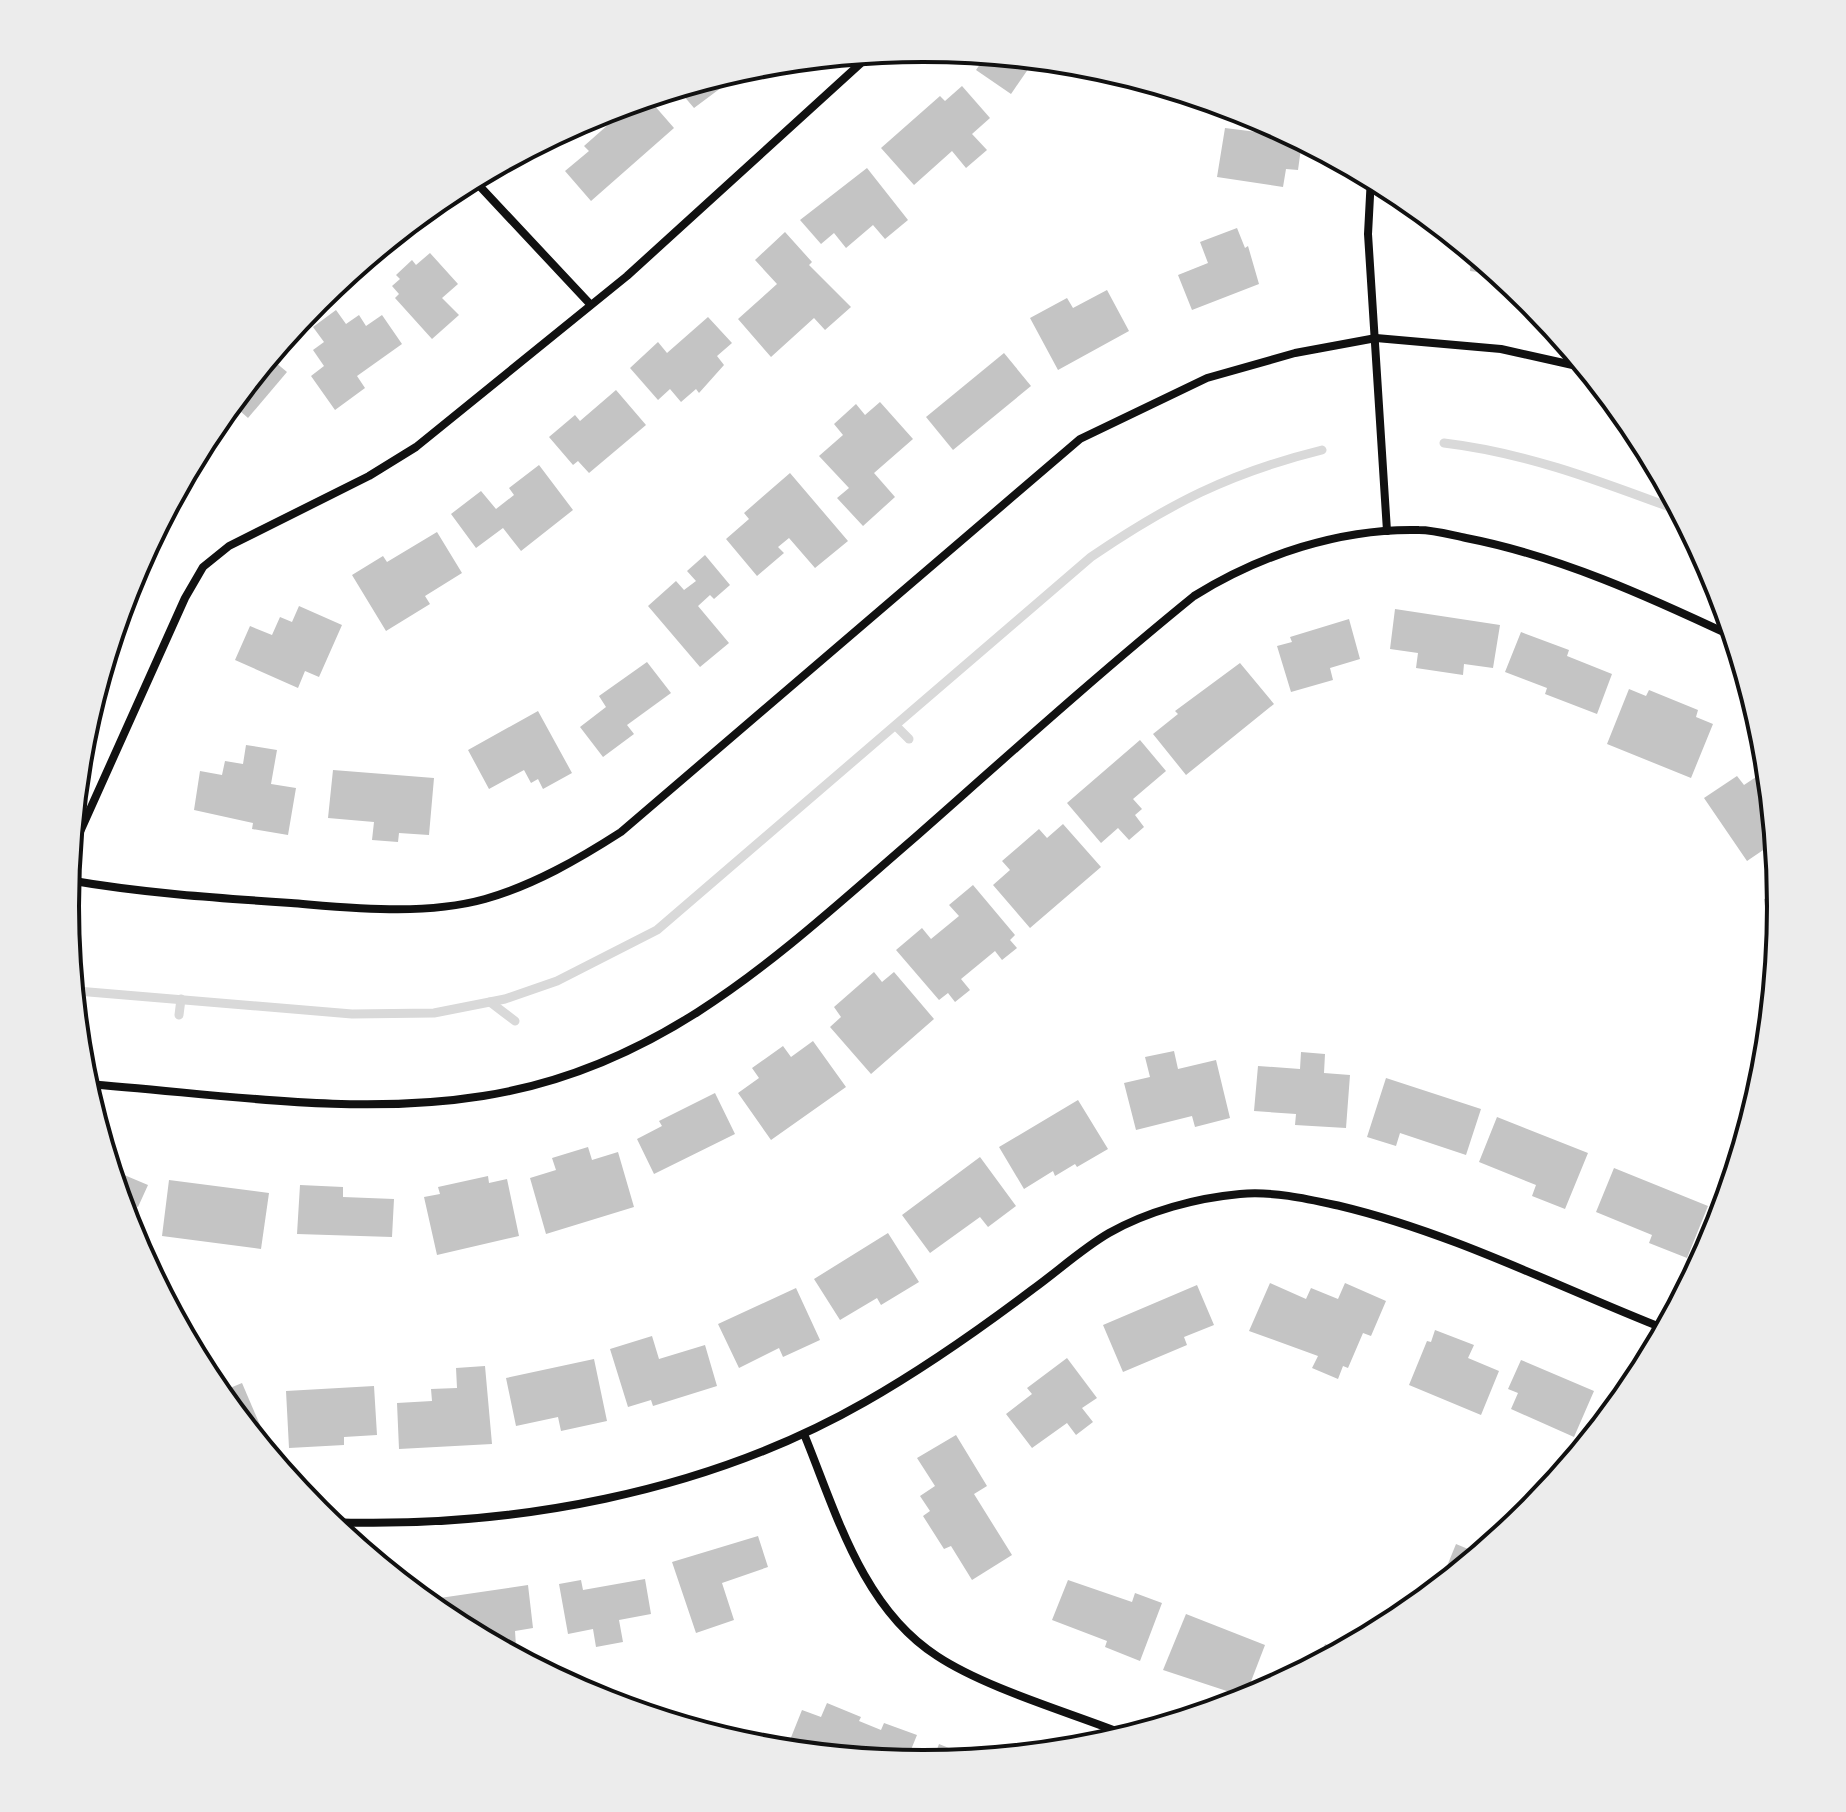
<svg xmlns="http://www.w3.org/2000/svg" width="1846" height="1812" font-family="Commissioner,sans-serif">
<rect width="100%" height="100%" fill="#fff"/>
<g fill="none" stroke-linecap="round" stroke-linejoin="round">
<g stroke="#d9d9d9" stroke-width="9">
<path d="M 1444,443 C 1528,453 1602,482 1680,511"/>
<path d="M 896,726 L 909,739"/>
<path d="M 77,991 L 352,1014 L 434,1013 L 505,999 L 557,981 L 657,930 L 1091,557 C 1169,504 1229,473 1322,450"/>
<path d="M 490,1002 L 515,1021"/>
<path d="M 179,1015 L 181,999"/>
</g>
</g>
<g fill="#c4c4c4">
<path d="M 987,54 L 1035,59 L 1011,94 L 976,70 Z"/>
<path d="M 749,67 L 694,108 L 677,88 L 709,79 Z"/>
<path d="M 962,86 L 990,118 L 972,134 L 987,150 L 966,168 L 952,151 L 914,185 L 881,148 L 940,96 L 945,101 Z"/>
<path d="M 647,97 L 674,128 L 591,201 L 565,171 L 589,151 L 584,146 L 618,116 Z"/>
<path d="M 1259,117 L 1302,141 L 1298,170 L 1286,169 L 1283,187 L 1217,177 L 1225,128 L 1257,132 Z"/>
<path d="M 867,168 L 908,220 L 885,239 L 873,225 L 846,248 L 834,233 L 821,244 L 800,220 Z"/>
<path d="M 1237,228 L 1245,248 L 1248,246 L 1259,284 L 1192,310 L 1178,275 L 1208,263 L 1200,242 Z"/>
<path d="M 785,232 L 812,262 L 809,265 L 851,307 L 825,330 L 814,318 L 771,357 L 738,319 L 777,284 L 755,260 Z"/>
<path d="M 1472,252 L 1500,275 L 1470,271 Z"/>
<path d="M 430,253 L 458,284 L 442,298 L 459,315 L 432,339 L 395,298 L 399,294 L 392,286 L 400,279 L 396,275 L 412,260 L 416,265 Z"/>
<path d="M 1107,290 L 1129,331 L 1058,370 L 1030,318 L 1067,298 L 1073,308 Z"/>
<path d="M 336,310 L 346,324 L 359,315 L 366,326 L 382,315 L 402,344 L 357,376 L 365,388 L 335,410 L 311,376 L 324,366 L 313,350 L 324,342 L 313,327 Z"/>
<path d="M 708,317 L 732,343 L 717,356 L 724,365 L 699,393 L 696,389 L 681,402 L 670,389 L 658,400 L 630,368 L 658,342 L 667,353 Z"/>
<path d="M 1004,353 L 1031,386 L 953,450 L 926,417 Z"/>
<path d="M 269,357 L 287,372 L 248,418 L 231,403 Z"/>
<path d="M 616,390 L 646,425 L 589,473 L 578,461 L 573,465 L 549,437 L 575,415 L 580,421 Z"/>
<path d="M 880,402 L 913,439 L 874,473 L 895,497 L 863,526 L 837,498 L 849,488 L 819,456 L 843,435 L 834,424 L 856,404 L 865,415 Z"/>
<path d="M 227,409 L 233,414 L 209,442 L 205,439 L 210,429 Z"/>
<path d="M 197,454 L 200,456 L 189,472 L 187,471 Z"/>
<path d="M 539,465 L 573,510 L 521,551 L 503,528 L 476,548 L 451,514 L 481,491 L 496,509 L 514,495 L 509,488 Z"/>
<path d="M 790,473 L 848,541 L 815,568 L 789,538 L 778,547 L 784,553 L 757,576 L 726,539 L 749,519 L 744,513 Z"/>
<path d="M 437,532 L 462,573 L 425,596 L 430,604 L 386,631 L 352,575 L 383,556 L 387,562 Z"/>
<path d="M 705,555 L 730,585 L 714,599 L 710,595 L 698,606 L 729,643 L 700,667 L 648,606 L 676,581 L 684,590 L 696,581 L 687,571 Z"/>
<path d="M 299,606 L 342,625 L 319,677 L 305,671 L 298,688 L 235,660 L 250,626 L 272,635 L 280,617 L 292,622 Z"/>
<path d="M 1395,609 L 1500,625 L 1493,668 L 1464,664 L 1463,675 L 1416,668 L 1418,653 L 1390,649 Z"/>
<path d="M 1349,619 L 1360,659 L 1330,668 L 1333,680 L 1291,692 L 1277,646 L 1292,642 L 1290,637 Z"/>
<path d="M 1521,632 L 1569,650 L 1567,656 L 1612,674 L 1597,714 L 1545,694 L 1547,688 L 1505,672 Z"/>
<path d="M 647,662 L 671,693 L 627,725 L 634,734 L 603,757 L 580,727 L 606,707 L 599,696 Z"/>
<path d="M 1240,663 L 1274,704 L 1186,775 L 1153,734 L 1178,714 L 1175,711 Z"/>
<path d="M 1629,689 L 1646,696 L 1649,690 L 1698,710 L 1696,717 L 1713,724 L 1691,778 L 1607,744 Z"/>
<path d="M 538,711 L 572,773 L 543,789 L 538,779 L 531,783 L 524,770 L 489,789 L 468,750 Z"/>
<path d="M 1140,740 L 1166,771 L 1133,799 L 1142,809 L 1135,815 L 1144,827 L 1129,840 L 1118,828 L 1101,843 L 1067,803 Z"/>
<path d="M 246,745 L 277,750 L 271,784 L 296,788 L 288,835 L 252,829 L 253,823 L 194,810 L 200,771 L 222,775 L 225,761 L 243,764 Z"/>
<path d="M 1768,769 L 1775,842 L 1747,861 L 1704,798 L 1737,776 L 1744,785 Z"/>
<path d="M 333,770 L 434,778 L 429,835 L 399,833 L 398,842 L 372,840 L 374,822 L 328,818 Z"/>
<path d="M 1063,824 L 1101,867 L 1030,928 L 993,885 L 1010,870 L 1002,861 L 1039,829 L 1047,838 Z"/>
<path d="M 973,885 L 1015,935 L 1010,940 L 1017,948 L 1002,960 L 995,951 L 961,979 L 970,990 L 955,1002 L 948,993 L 939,1000 L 896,950 L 922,928 L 931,939 L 959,916 L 949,905 Z"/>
<path d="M 1780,897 L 1776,956 L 1770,957 L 1764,899 Z"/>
<path d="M 874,972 L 882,982 L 894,972 L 934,1019 L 871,1074 L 830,1027 L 841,1017 L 834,1007 Z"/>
<path d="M 813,1041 L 846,1087 L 771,1140 L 738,1093 L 759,1078 L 752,1068 L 783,1046 L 791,1057 Z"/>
<path d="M 1174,1051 L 1178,1069 L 1216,1060 L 1230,1118 L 1195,1127 L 1192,1116 L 1136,1130 L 1124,1083 L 1150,1077 L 1145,1057 Z"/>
<path d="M 1301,1052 L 1325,1054 L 1324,1073 L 1350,1075 L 1346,1128 L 1295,1125 L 1296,1114 L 1254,1111 L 1258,1066 L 1300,1069 Z"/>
<path d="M 1386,1078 L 1481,1109 L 1466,1155 L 1400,1133 L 1396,1146 L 1367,1137 Z"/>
<path d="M 715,1093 L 735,1134 L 654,1174 L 637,1139 L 662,1126 L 659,1121 Z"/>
<path d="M 1078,1100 L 1108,1149 L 1077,1167 L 1075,1164 L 1055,1176 L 1053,1171 L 1024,1189 L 999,1147 Z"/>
<path d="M 1497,1117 L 1588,1153 L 1565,1209 L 1532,1196 L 1536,1185 L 1479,1162 Z"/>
<path d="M 588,1147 L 592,1160 L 618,1152 L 634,1207 L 546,1234 L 530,1178 L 556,1170 L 552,1158 Z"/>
<path d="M 980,1157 L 1016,1206 L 988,1227 L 980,1217 L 930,1253 L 902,1215 Z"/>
<path d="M 1614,1168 L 1708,1206 L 1687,1258 L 1649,1243 L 1652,1235 L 1596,1212 Z"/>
<path d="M 110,1169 L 148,1185 L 138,1207 L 123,1201 L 121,1204 Z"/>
<path d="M 488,1176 L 489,1183 L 507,1179 L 519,1236 L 437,1255 L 424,1197 L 440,1194 L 438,1187 Z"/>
<path d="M 169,1180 L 269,1193 L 261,1249 L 162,1236 Z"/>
<path d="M 300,1185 L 343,1187 L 343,1197 L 394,1199 L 392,1237 L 297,1234 Z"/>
<path d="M 888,1233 L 919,1282 L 881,1305 L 877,1298 L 840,1320 L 814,1279 Z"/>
<path d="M 1270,1283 L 1306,1299 L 1311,1288 L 1338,1299 L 1345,1283 L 1386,1301 L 1371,1336 L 1363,1333 L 1348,1368 L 1343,1366 L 1338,1379 L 1312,1368 L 1318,1356 L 1249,1331 Z"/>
<path d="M 1197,1285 L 1214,1325 L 1184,1337 L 1187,1345 L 1123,1372 L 1103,1325 Z"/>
<path d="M 796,1288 L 820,1340 L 783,1357 L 779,1348 L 739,1368 L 718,1324 Z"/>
<path d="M 1435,1330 L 1474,1345 L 1468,1358 L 1499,1371 L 1481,1415 L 1409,1385 L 1427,1341 L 1431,1342 Z"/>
<path d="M 652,1336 L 659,1359 L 705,1345 L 717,1386 L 653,1406 L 651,1400 L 628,1407 L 610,1349 Z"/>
<path d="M 1067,1358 L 1097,1398 L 1082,1408 L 1093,1422 L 1076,1435 L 1067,1423 L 1032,1448 L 1006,1414 L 1032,1394 L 1027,1388 Z"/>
<path d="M 594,1359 L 607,1421 L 561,1431 L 558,1417 L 516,1426 L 506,1378 Z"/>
<path d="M 1521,1360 L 1594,1391 L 1574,1437 L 1511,1409 L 1518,1393 L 1508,1389 Z"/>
<path d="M 485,1366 L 492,1444 L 399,1449 L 397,1403 L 432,1401 L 431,1389 L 457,1388 L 456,1368 Z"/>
<path d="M 242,1383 L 266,1439 L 258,1442 L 218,1393 Z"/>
<path d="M 374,1386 L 377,1435 L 344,1437 L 344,1445 L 289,1448 L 286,1391 Z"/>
<path d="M 956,1435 L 987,1486 L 974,1494 L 1012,1555 L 972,1580 L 951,1546 L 944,1549 L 923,1516 L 930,1511 L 920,1496 L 935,1486 L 917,1458 Z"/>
<path d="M 758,1536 L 768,1567 L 722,1583 L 734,1620 L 696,1633 L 672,1562 Z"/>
<path d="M 1456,1544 L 1480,1554 L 1450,1578 L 1443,1576 Z"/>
<path d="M 645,1579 L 651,1614 L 619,1620 L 623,1642 L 596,1647 L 593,1629 L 568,1634 L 559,1584 L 581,1580 L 583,1590 Z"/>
<path d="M 1068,1580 L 1132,1602 L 1135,1593 L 1162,1603 L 1140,1661 L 1105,1647 L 1107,1641 L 1052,1620 Z"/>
<path d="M 528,1585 L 533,1628 L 515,1631 L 516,1646 L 499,1648 L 434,1609 L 433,1599 Z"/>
<path d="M 1186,1614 L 1265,1645 L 1245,1697 L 1163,1670 Z"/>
<path d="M 1325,1644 L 1341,1651 L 1318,1663 Z"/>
<path d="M 827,1703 L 861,1717 L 859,1721 L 881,1730 L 884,1723 L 917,1735 L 906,1762 L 812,1753 L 811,1748 L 790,1740 L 802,1710 L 821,1717 Z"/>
<path d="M 939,1744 L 976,1759 L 932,1763 Z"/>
</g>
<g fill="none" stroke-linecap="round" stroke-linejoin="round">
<g stroke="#111" stroke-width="8">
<path d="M 1371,177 L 1368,234 L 1387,531"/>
<path d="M 473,179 L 590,304"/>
<path d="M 70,854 L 185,598 L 203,567 L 229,546 L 369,476 L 416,447 L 627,276 L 872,53"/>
<path d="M 68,880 C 142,893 216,898 291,903 C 354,908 424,916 485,899 C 534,885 579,859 621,832 L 1080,439 L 1207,378 L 1295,353 L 1376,338 L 1501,349 L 1586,368"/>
<path d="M 85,1084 C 215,1093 352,1117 483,1096 C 663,1068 780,954 912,840 C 1005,758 1098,674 1194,596 C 1260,555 1340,528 1419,530 C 1434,530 1451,535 1466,538 C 1559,556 1649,597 1734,637"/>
<path d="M 804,1434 C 836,1512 862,1608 937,1656 C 987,1689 1072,1713 1129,1736"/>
<path d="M 328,1522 C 510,1529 706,1493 865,1402 C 923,1369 980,1329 1033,1289 C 1058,1271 1083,1248 1109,1233 C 1148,1211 1196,1198 1240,1194 C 1274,1191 1308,1199 1340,1206 C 1453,1233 1558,1287 1665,1329"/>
</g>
</g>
<path d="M0 0H1846V1812H0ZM79 906a844 844 0 1 1 1688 0a844 844 0 1 1-1688 0Z" fill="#ececec" fill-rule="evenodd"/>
<path fill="none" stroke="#111" stroke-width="4" d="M79 906a844 844 0 1 1 1688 0a844 844 0 1 1-1688 0Z"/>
</svg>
